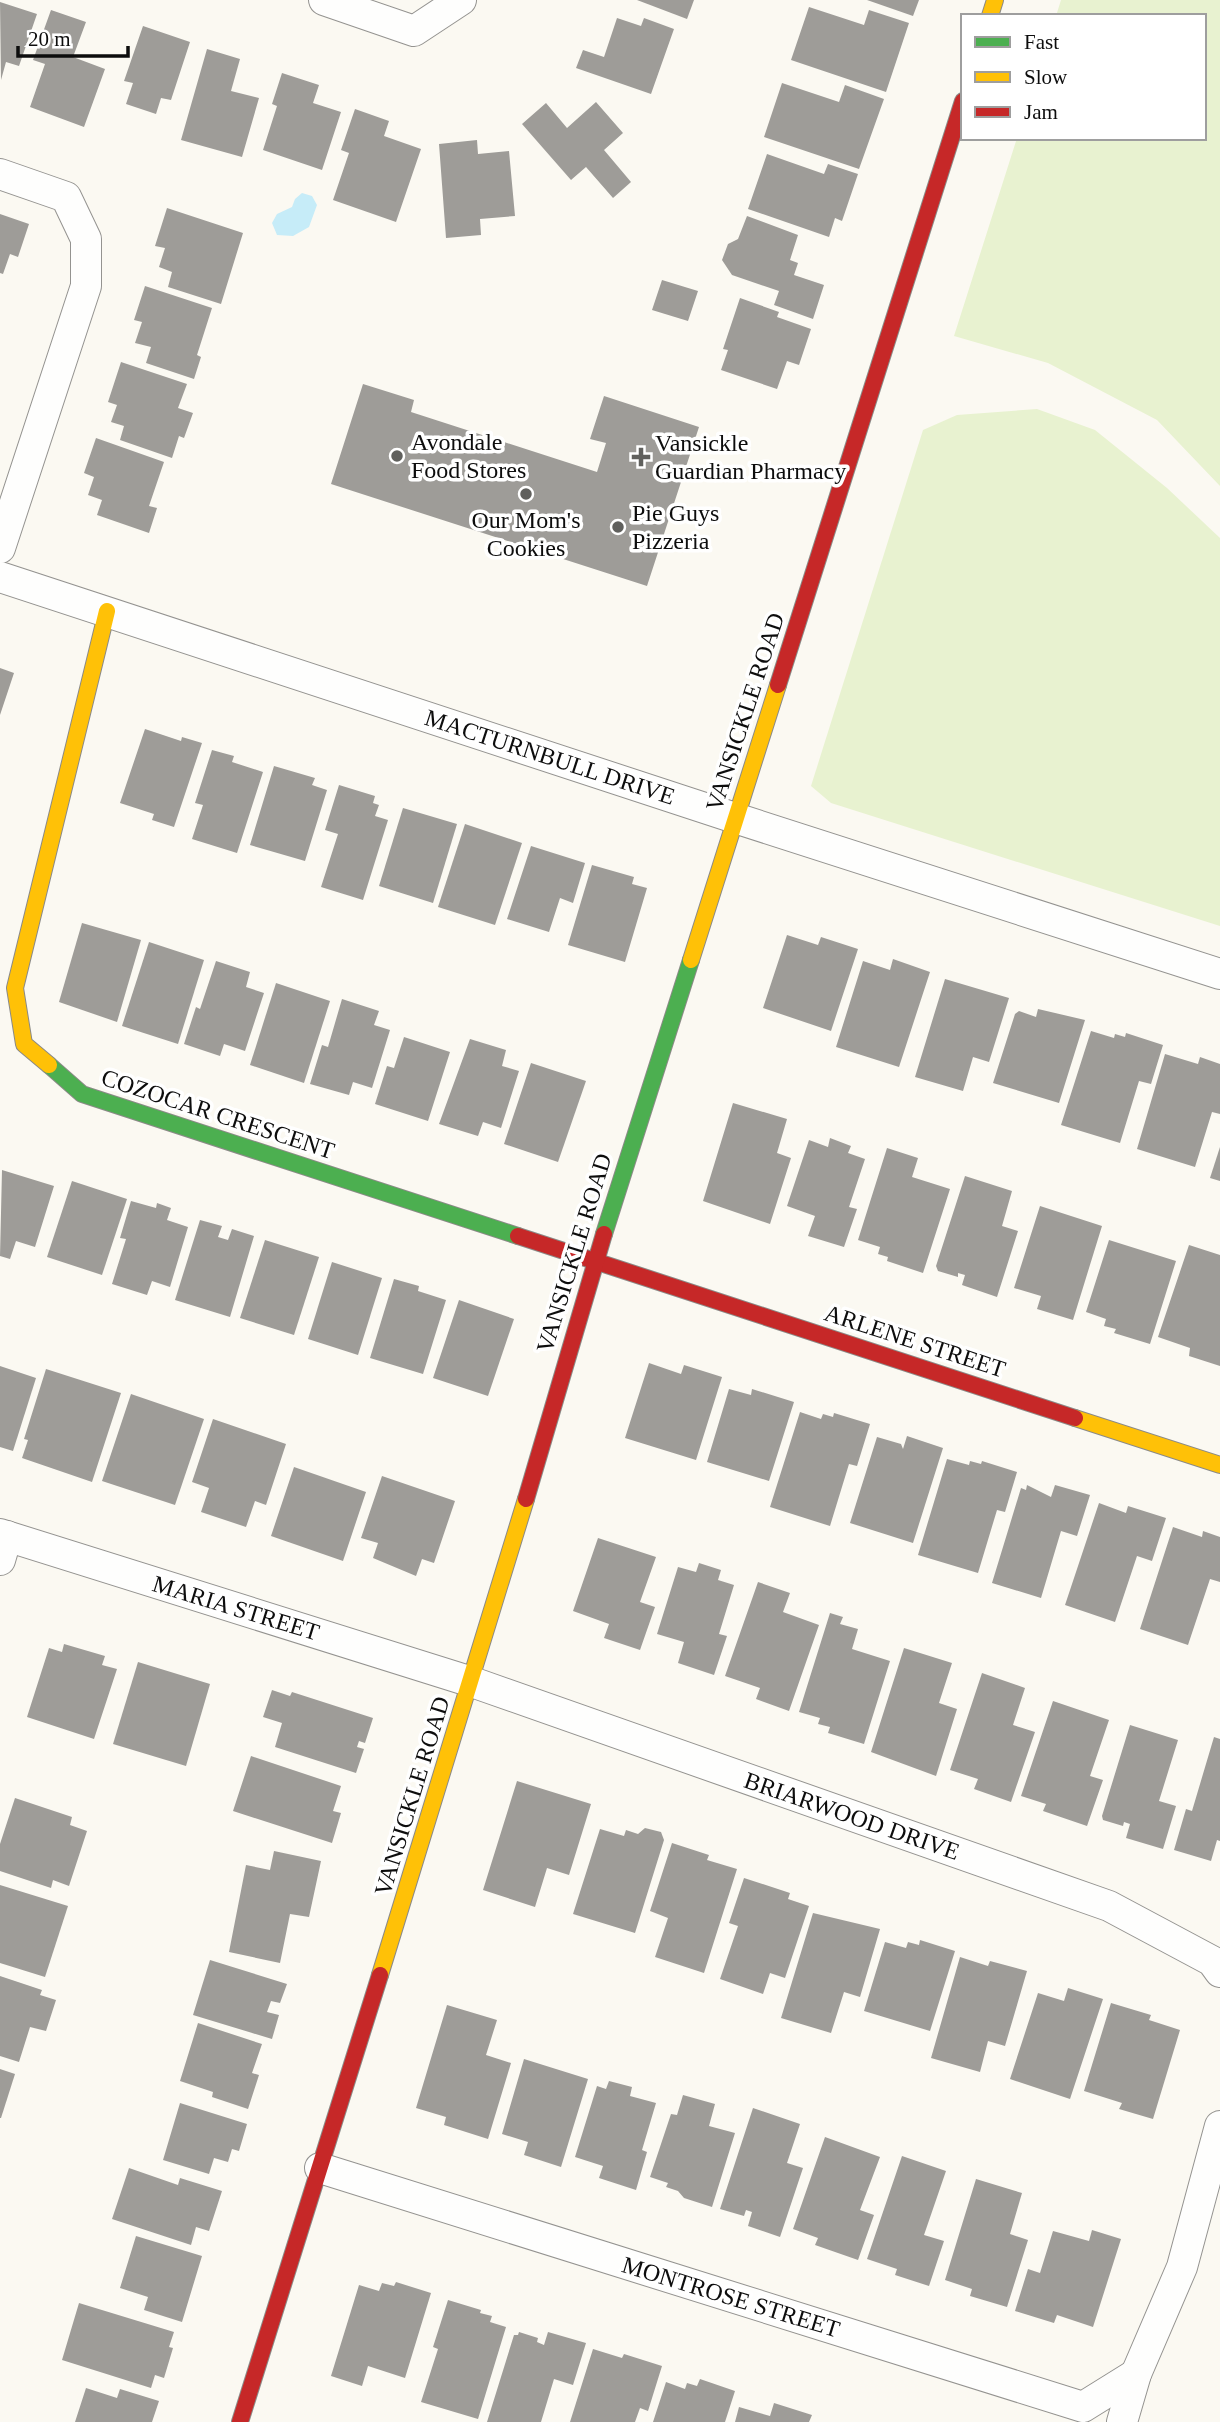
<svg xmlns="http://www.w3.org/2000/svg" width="1220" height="2422" font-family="Georgia,serif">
<rect width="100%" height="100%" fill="#fbf9f2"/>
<g fill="#e8f2d0">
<path d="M 1061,0 L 1220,0 L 1220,486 L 1157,420 L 1048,363 L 954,336 L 1017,138 L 1204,138 L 1204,16 L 1056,16 Z"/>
<path d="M 1037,409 L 1095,430 L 1167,488 L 1220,538 L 1220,926 L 831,803 L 811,786 L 923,430 L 957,415 Z"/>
</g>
<path fill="#c6ecf8" d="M 302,193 L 312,196 L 317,205 L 309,227 L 293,236 L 277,235 L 272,223 L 277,214 L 292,207 L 295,199 Z"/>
<g fill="#9e9c98">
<path d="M 637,0 L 694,0 L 687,19 Z"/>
<path d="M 867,0 L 919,0 L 913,16 Z"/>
<path d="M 0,2 L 37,14 L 19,66 L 6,62 L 1,80 Z"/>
<path d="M 809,7 L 864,25 L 869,10 L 909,23 L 886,92 L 791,60 Z"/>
<path d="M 51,10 L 86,22 L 73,57 L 105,69 L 84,127 L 30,107 L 45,64 L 33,60 Z"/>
<path d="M 617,18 L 641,26 L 644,18 L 674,29 L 651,94 L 576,68 L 583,50 L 604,57 Z"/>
<path d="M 143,26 L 190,42 L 171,100 L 161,98 L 156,114 L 126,104 L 133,83 L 124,81 Z"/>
<path d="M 207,49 L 240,59 L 231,91 L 259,98 L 242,157 L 181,140 Z"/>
<path d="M 282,73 L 319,85 L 313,103 L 341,112 L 322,170 L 263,150 L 277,106 L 272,104 Z"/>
<path d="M 782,83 L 839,102 L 845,85 L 884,99 L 859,169 L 764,137 Z"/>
<path d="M 596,102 L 623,133 L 604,150 L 631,182 L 613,198 L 586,167 L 571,180 L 522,124 L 546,103 L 567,128 Z"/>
<path d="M 355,109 L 389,121 L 384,136 L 421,149 L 396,222 L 333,200 L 349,153 L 341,150 Z"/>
<path d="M 477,140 L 478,154 L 509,151 L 515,216 L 480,219 L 481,235 L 446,238 L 439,144 Z"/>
<path d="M 767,154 L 824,174 L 828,164 L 858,174 L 842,221 L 835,218 L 829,237 L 748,209 Z"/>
<path d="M 167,208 L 243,233 L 221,304 L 168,287 L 172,272 L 159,267 L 165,248 L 155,246 Z"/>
<path d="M 0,214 L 29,224 L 18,257 L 10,254 L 3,274 L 0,273 Z"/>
<path d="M 747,216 L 798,235 L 790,260 L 798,263 L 794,275 L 824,285 L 813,319 L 774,305 L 779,291 L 732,275 L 722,260 L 728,244 L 738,239 Z"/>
<path d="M 662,280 L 698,291 L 688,321 L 652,310 Z"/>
<path d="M 145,286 L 212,308 L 197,355 L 201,357 L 194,379 L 146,363 L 151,347 L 135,343 L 142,322 L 134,320 Z"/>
<path d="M 740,298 L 779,312 L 777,317 L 811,329 L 799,365 L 787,361 L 777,389 L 721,370 L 728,350 L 723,349 Z"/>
<path d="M 121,362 L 187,384 L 178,408 L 193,413 L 184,438 L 179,436 L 172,458 L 120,440 L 124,426 L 111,422 L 117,405 L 108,402 Z"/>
<path d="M 363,384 L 414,400 L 411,412 L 597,472 L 606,443 L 590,439 L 604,396 L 699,427 L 647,586 L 331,484 Z"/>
<path d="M 96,438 L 164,462 L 149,506 L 157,508 L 149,533 L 97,515 L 102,500 L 88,495 L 94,477 L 84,473 Z"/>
<path d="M 0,668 L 14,673 L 0,715 Z"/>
<path d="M 145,729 L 181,741 L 182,737 L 202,743 L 174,827 L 152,820 L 154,814 L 120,803 Z"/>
<path d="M 212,750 L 234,756 L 232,762 L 263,772 L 237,853 L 192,839 L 203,805 L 195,803 Z"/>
<path d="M 274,766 L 315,778 L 312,785 L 327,790 L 305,861 L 250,845 Z"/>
<path d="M 339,785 L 375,796 L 373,803 L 379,805 L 375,816 L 388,820 L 363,900 L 321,887 L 338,834 L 325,830 Z"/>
<path d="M 403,808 L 457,824 L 433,903 L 379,886 Z"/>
<path d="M 465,824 L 522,843 L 495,925 L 438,907 Z"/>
<path d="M 531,846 L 585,863 L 573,903 L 560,898 L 549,932 L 507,919 Z"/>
<path d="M 592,865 L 634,877 L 632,884 L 647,888 L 625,962 L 568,945 Z"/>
<path d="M 82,923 L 141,940 L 117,1022 L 59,1002 Z"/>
<path d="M 787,935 L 818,945 L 821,937 L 858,949 L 831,1031 L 763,1008 Z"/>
<path d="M 149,942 L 204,960 L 178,1044 L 122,1026 Z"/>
<path d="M 893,959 L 930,972 L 899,1067 L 836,1047 L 863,961 L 890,970 Z"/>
<path d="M 216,961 L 250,972 L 246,987 L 264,993 L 245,1051 L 224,1044 L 220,1056 L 184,1044 L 196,1007 L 200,1009 Z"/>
<path d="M 945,979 L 1009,998 L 989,1062 L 973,1057 L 963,1091 L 915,1077 Z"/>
<path d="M 276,983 L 330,1001 L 304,1083 L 250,1065 Z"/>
<path d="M 342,999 L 379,1011 L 374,1025 L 390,1030 L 372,1088 L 353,1082 L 349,1095 L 310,1084 L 322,1045 L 328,1047 Z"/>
<path d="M 1038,1009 L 1085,1020 L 1059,1103 L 993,1083 L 1015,1014 L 1019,1011 L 1036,1017 Z"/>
<path d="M 1091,1031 L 1114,1038 L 1115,1034 L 1125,1037 L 1126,1033 L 1163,1045 L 1151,1084 L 1139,1081 L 1120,1143 L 1061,1125 Z"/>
<path d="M 404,1037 L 450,1052 L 428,1121 L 375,1104 L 387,1066 L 394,1068 Z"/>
<path d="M 470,1039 L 506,1050 L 502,1066 L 519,1071 L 501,1128 L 483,1122 L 478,1136 L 439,1124 Z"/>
<path d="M 1165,1054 L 1198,1064 L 1200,1057 L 1220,1064 L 1220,1114 L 1212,1112 L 1195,1167 L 1137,1149 Z"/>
<path d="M 531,1063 L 586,1081 L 558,1162 L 504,1144 Z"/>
<path d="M 733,1103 L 787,1119 L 777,1153 L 791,1158 L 770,1224 L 703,1201 Z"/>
<path d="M 830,1138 L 851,1146 L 848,1153 L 865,1159 L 849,1207 L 857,1209 L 844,1247 L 808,1236 L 815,1216 L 787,1206 L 809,1140 L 828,1147 Z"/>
<path d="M 1220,1147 L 1220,1181 L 1210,1178 Z"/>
<path d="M 887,1148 L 918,1158 L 912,1177 L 950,1189 L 923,1273 L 887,1261 L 888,1257 L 878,1254 L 880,1247 L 858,1240 Z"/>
<path d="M 2,1170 L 54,1186 L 35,1247 L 16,1241 L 10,1259 L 0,1256 Z"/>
<path d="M 965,1176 L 1012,1191 L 1002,1226 L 1018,1231 L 997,1297 L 962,1285 L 965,1275 L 958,1273 L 958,1277 L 938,1271 L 936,1266 Z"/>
<path d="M 72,1181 L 127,1199 L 102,1275 L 47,1257 Z"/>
<path d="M 131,1201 L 156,1208 L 157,1203 L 171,1208 L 167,1220 L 188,1227 L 170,1287 L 152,1281 L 147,1295 L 112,1284 L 126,1239 L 120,1238 Z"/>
<path d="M 1040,1206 L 1102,1226 L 1073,1320 L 1037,1309 L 1041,1296 L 1014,1288 Z"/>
<path d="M 200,1220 L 222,1226 L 218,1237 L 228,1240 L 232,1229 L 254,1236 L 230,1317 L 175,1300 Z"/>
<path d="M 265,1240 L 319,1257 L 294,1335 L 240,1318 Z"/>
<path d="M 1109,1240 L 1176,1261 L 1150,1344 L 1114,1333 L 1116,1329 L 1104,1326 L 1106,1319 L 1086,1312 Z"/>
<path d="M 1189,1245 L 1220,1255 L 1220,1366 L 1189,1356 L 1190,1348 L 1158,1337 Z"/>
<path d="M 332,1262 L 382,1278 L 358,1355 L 308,1339 Z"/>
<path d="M 394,1279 L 419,1286 L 418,1291 L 446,1300 L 423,1374 L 370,1358 Z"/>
<path d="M 459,1300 L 514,1319 L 488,1396 L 433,1378 Z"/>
<path d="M 649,1363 L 681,1374 L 684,1365 L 722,1377 L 696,1460 L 625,1438 Z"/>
<path d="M 0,1366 L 36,1378 L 13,1451 L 0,1447 Z"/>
<path d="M 46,1369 L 121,1393 L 92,1482 L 22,1458 L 28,1440 L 24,1439 Z"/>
<path d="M 729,1389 L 751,1395 L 752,1389 L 794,1402 L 769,1481 L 707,1462 Z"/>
<path d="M 131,1394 L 204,1419 L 175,1505 L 102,1481 Z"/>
<path d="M 800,1412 L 821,1419 L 823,1414 L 833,1417 L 834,1413 L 870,1424 L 857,1466 L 849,1464 L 830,1526 L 770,1507 Z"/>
<path d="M 213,1419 L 286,1444 L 266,1505 L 255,1501 L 246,1527 L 201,1512 L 209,1488 L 192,1482 Z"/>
<path d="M 907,1436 L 943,1448 L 913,1543 L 850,1523 L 877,1437 L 901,1444 L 903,1449 Z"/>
<path d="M 947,1459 L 969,1465 L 970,1461 L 981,1464 L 982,1461 L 1017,1472 L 1005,1512 L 997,1510 L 978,1573 L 918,1555 Z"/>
<path d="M 294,1467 L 366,1492 L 343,1561 L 271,1536 Z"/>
<path d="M 382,1476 L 455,1501 L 434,1563 L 422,1559 L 416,1576 L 373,1558 L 378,1543 L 361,1538 Z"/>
<path d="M 1027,1485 L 1051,1497 L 1055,1485 L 1090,1495 L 1077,1536 L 1061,1531 L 1041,1598 L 992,1583 L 1021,1488 L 1026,1490 Z"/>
<path d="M 1099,1503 L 1126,1513 L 1128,1506 L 1166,1518 L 1152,1561 L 1137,1556 L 1115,1622 L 1065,1605 Z"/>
<path d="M 1173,1527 L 1202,1537 L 1203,1531 L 1220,1537 L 1220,1582 L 1210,1579 L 1188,1645 L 1140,1629 Z"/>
<path d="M 598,1538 L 656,1557 L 640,1602 L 655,1607 L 640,1650 L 604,1638 L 609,1624 L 573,1611 Z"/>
<path d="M 699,1563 L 721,1570 L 718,1580 L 734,1585 L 719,1634 L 727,1636 L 714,1675 L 678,1663 L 684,1642 L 657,1634 L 678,1567 L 696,1572 Z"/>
<path d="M 758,1582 L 790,1593 L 783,1612 L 819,1625 L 789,1711 L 756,1699 L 760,1688 L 725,1676 Z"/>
<path d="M 830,1613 L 843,1617 L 840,1624 L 858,1629 L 852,1649 L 890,1661 L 864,1744 L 828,1733 L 830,1727 L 818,1724 L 820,1718 L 799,1712 Z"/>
<path d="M 64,1644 L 105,1656 L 102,1665 L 117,1669 L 94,1739 L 27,1717 L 49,1648 L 62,1652 Z"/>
<path d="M 904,1648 L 952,1663 L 939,1703 L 957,1709 L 936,1776 L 871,1752 Z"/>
<path d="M 138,1662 L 210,1684 L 186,1766 L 113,1744 Z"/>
<path d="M 982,1673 L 1025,1688 L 1013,1725 L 1035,1732 L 1011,1802 L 974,1789 L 978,1779 L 950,1770 Z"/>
<path d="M 272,1690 L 290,1696 L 292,1692 L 373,1718 L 365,1743 L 359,1741 L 357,1747 L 364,1749 L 356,1773 L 275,1747 L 282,1723 L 263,1717 Z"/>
<path d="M 1053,1701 L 1109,1720 L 1090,1776 L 1103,1780 L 1087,1826 L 1043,1811 L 1046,1804 L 1021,1796 Z"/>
<path d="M 1130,1725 L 1178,1740 L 1159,1801 L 1176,1806 L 1163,1849 L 1126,1838 L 1130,1824 L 1124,1822 L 1123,1826 L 1103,1820 L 1102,1816 Z"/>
<path d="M 1214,1737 L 1220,1739 L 1220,1841 L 1217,1840 L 1211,1861 L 1174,1850 L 1186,1809 L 1192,1811 Z"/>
<path d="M 251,1756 L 341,1786 L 333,1811 L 341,1813 L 332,1843 L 233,1811 Z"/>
<path d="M 517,1781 L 591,1804 L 569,1875 L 547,1868 L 535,1907 L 483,1890 Z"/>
<path d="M 15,1798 L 72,1817 L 70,1825 L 87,1831 L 69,1886 L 53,1880 L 51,1888 L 0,1871 L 0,1844 Z"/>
<path d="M 645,1828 L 661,1832 L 664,1840 L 635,1933 L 573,1914 L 600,1829 L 624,1836 L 626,1830 L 638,1834 Z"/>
<path d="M 672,1843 L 709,1855 L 707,1860 L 737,1869 L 704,1973 L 655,1957 L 668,1918 L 650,1911 Z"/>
<path d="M 274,1851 L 321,1861 L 309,1917 L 290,1914 L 280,1963 L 229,1952 L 246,1865 L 270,1870 Z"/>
<path d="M 744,1878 L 790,1893 L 788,1899 L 809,1906 L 785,1978 L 770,1973 L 763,1994 L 720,1979 L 738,1926 L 729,1923 Z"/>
<path d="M 0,1885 L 68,1906 L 45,1977 L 0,1963 Z"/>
<path d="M 813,1913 L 880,1929 L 860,1997 L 844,1992 L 831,2033 L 781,2018 Z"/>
<path d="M 920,1940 L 955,1951 L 930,2031 L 864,2011 L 885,1942 L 906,1948 L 908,1942 L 919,1945 Z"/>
<path d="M 960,1957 L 988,1966 L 990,1961 L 1027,1971 L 1005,2046 L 988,2041 L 980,2072 L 931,2058 Z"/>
<path d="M 210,1960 L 287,1984 L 280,2003 L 271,2001 L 267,2012 L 279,2015 L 272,2039 L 193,2015 Z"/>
<path d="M 0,1976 L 42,1990 L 40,1995 L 56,2000 L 46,2031 L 30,2027 L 19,2062 L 0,2056 Z"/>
<path d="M 1068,1988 L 1103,1999 L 1070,2099 L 1010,2079 L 1038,1993 L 1064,2001 Z"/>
<path d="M 1111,2003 L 1151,2015 L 1149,2020 L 1180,2030 L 1153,2119 L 1119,2109 L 1122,2103 L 1084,2091 Z"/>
<path d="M 447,2005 L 497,2020 L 486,2055 L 511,2063 L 488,2139 L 444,2125 L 446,2117 L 416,2108 Z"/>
<path d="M 198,2023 L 262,2044 L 252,2073 L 259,2075 L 248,2109 L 212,2097 L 213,2092 L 180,2081 Z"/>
<path d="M 524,2059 L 588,2079 L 561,2167 L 524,2155 L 528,2142 L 502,2134 Z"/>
<path d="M 0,2069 L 15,2074 L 1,2118 L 0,2118 Z"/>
<path d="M 609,2081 L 632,2087 L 630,2096 L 656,2103 L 642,2150 L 647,2152 L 636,2190 L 599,2178 L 603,2166 L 575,2157 L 597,2086 L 606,2089 Z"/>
<path d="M 683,2095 L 715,2104 L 709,2126 L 735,2133 L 712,2207 L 684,2198 L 678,2191 L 666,2187 L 668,2183 L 650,2177 L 671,2114 L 677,2115 Z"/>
<path d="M 180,2103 L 247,2124 L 239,2151 L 232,2149 L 228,2162 L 214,2158 L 209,2174 L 163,2160 Z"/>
<path d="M 753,2108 L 800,2124 L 787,2163 L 803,2168 L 780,2237 L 748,2226 L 752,2212 L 746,2210 L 744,2216 L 720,2209 Z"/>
<path d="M 825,2137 L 880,2157 L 860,2210 L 874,2215 L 858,2260 L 815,2245 L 818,2238 L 793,2229 Z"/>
<path d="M 902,2156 L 946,2171 L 924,2235 L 944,2241 L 929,2286 L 895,2275 L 897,2269 L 867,2259 Z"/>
<path d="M 129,2168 L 178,2185 L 180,2178 L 222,2191 L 209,2231 L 196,2227 L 191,2245 L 112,2219 Z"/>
<path d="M 976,2179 L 1022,2193 L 1010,2234 L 1028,2240 L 1007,2307 L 970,2296 L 972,2289 L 945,2280 Z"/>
<path d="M 1092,2230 L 1121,2239 L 1093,2327 L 1057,2315 L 1054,2323 L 1015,2311 L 1028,2269 L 1040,2273 L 1053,2231 L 1089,2241 Z"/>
<path d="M 136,2236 L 202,2256 L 182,2322 L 144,2310 L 148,2297 L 120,2288 Z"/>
<path d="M 396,2282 L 431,2293 L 405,2378 L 368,2366 L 362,2386 L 331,2376 L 359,2285 L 379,2291 L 382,2283 L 394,2286 Z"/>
<path d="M 448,2300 L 481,2310 L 480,2313 L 492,2316 L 490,2322 L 506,2327 L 478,2419 L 421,2402 L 438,2349 L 433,2347 Z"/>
<path d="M 79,2303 L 174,2332 L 169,2347 L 173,2348 L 164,2378 L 155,2375 L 151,2388 L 62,2360 Z"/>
<path d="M 519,2332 L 538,2338 L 537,2342 L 544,2345 L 548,2332 L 586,2343 L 573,2385 L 554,2379 L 541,2422 L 487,2422 L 514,2335 L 518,2335 Z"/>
<path d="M 593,2349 L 622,2358 L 624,2354 L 662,2366 L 648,2411 L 640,2408 L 635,2422 L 570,2422 Z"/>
<path d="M 700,2379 L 735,2391 L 725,2422 L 653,2422 L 666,2382 L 685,2389 L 687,2383 L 697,2386 Z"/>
<path d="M 86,2388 L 117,2398 L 120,2389 L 159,2401 L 152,2422 L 75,2422 Z"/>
<path d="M 774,2403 L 812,2415 L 809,2422 L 735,2422 L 739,2407 L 770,2416 Z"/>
</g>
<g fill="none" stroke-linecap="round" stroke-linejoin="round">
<g stroke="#949390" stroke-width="32">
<g id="street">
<path d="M 324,0 L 414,31 L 461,0"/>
<path d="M 0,174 L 66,197 L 86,239 L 86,286 L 0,548"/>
<path d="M 0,577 L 735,818 L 1220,974"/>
<path d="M 0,1534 L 472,1682 L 1109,1906 L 1212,1961 L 1220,1972"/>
<path d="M 0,1560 L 7,1536"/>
<path d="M 320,2168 L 1083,2407 L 1136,2374"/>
<path d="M 1122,2422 L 1136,2374 L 1182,2267 L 1220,2126"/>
</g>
</g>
<g stroke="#8b8a87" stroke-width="18">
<g id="fast">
<path d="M 49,1065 L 82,1094 L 518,1236"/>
<path d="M 604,1234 L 691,960"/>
</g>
</g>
<g stroke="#8b8a87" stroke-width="18">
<g id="slow">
<path d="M 990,16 L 995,0"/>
<path d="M 691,960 L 778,685"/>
<path d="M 49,1065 L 24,1044 L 15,988 L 107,611"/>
<path d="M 1075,1418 L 1220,1465"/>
<path d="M 380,1975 L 526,1499"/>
</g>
</g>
<g stroke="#8b8a87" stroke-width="18">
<g id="jam">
<path d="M 778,685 L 963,101"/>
<path d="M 518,1236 L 1075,1418"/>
<path d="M 526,1499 L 604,1234"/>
<path d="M 240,2422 L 380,1975"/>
</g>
</g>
<use href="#street" stroke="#fefefd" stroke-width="30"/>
<use href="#fast" stroke="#4caf50" stroke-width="16"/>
<use href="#slow" stroke="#ffc107" stroke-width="16"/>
<use href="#jam" stroke="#c62828" stroke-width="16"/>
</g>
<g fill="#60605d" stroke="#fff" stroke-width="2.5">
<circle cx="397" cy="456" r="7"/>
<path d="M637.5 446.5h7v7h7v7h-7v7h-7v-7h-7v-7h7z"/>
<circle cx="526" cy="494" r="7"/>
<circle cx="618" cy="527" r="7"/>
</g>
<g text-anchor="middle" stroke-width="7" stroke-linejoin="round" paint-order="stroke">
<g font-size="24" fill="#0d0d0d" stroke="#fff" text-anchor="start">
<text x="411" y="450">Avondale<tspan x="411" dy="28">Food Stores</tspan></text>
<text x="655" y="451">Vansickle<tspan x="655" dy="28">Guardian Pharmacy</tspan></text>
<text x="632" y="521">Pie Guys<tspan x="632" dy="28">Pizzeria</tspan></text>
<text x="526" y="528" text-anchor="middle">Our Mom's<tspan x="526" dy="28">Cookies</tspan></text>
</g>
<g font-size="24" fill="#0d0d0d" stroke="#fff">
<text transform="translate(745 712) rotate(-72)" y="8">VANSICKLE ROAD</text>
<text transform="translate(550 757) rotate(18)" y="8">MACTURNBULL DRIVE</text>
<text transform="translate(218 1114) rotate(18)" y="8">COZOCAR CRESCENT</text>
<text transform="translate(574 1253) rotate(-73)" y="8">VANSICKLE ROAD</text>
<text transform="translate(915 1341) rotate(18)" y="8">ARLENE STREET</text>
<text transform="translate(236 1608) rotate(17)" y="8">MARIA STREET</text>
<text transform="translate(412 1796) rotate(-73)" y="8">VANSICKLE ROAD</text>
<text transform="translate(852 1816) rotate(19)" y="8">BRIARWOOD DRIVE</text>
<text transform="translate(731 2297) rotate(17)" y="8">MONTROSE STREET</text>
</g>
</g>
<rect x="961" y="14" width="245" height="126" fill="#ffffff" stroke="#9e9e9e" stroke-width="2"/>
<rect x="975" y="37" width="35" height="10" fill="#4caf50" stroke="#9e9e9e" stroke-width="2"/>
<text x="1024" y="49" font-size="21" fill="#0d0d0d">Fast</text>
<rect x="975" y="72" width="35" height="10" fill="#ffc107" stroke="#9e9e9e" stroke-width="2"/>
<text x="1024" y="84" font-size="21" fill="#0d0d0d">Slow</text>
<rect x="975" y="107" width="35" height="10" fill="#c62828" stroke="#9e9e9e" stroke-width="2"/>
<text x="1024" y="119" font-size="21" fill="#0d0d0d">Jam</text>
<path d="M18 46v10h110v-10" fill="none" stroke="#0d0d0d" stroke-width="3.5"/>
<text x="28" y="46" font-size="21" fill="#0d0d0d" stroke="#ffffff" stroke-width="5" paint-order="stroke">20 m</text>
</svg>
